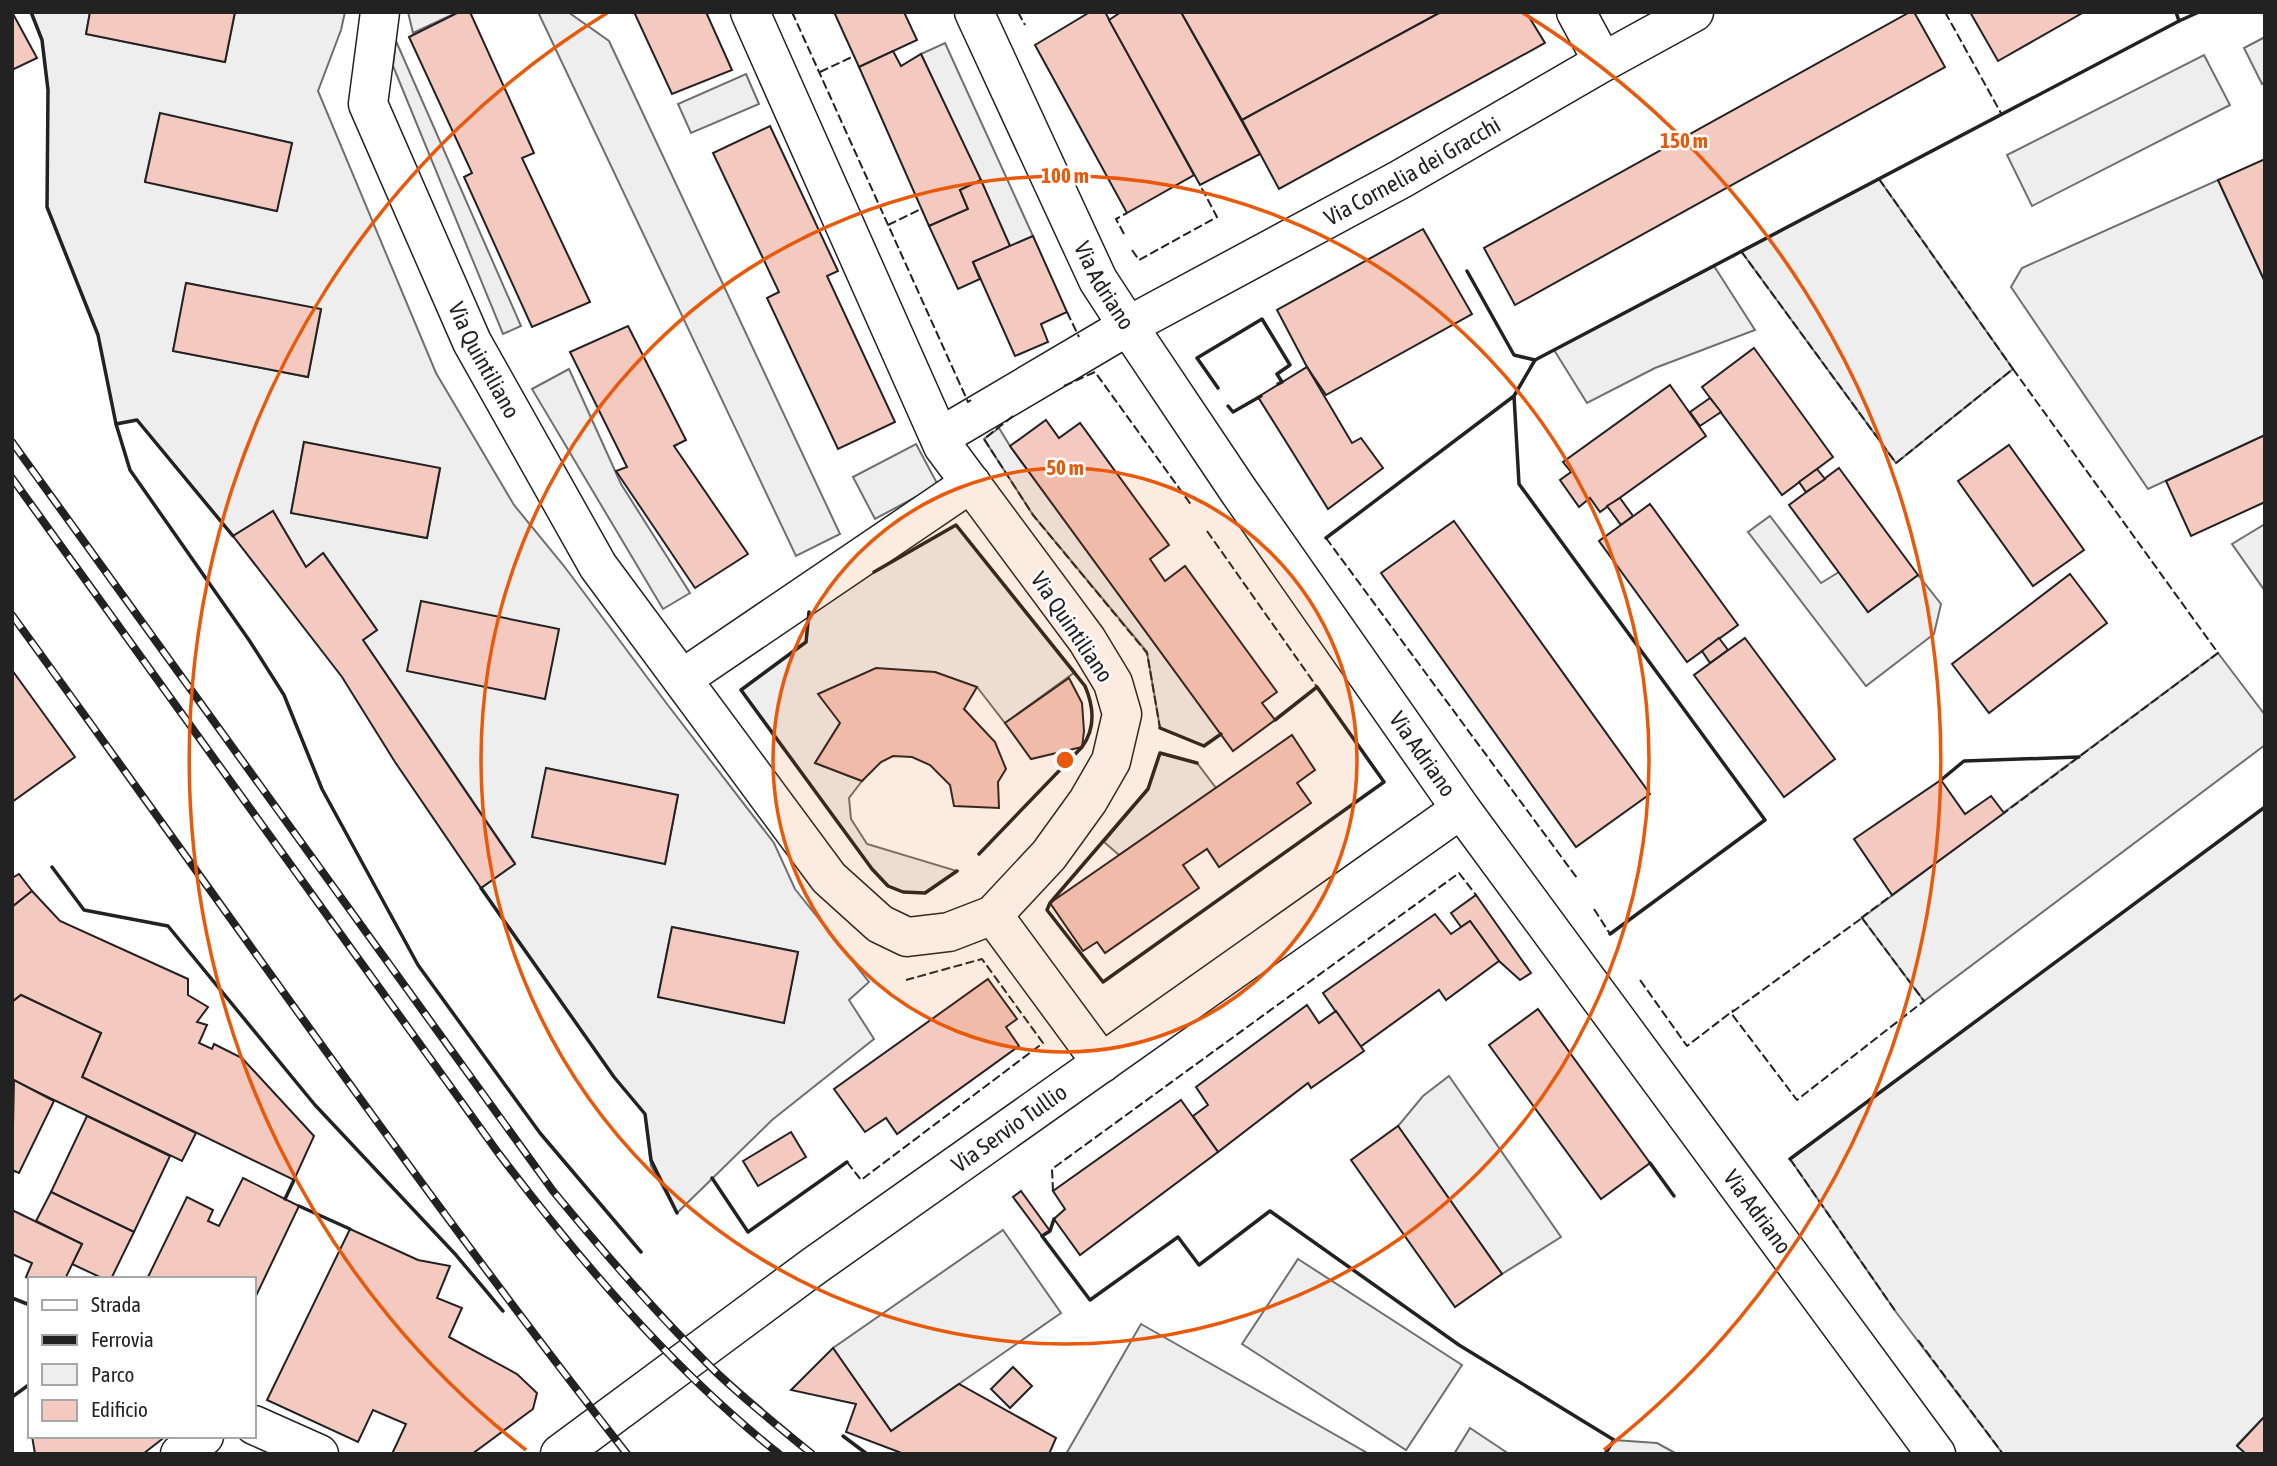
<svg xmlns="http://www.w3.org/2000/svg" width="2277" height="1466" font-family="'Asap Condensed',sans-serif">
<rect width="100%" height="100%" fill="#fff"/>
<g fill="#eee" stroke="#6f6f6f" stroke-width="2" fill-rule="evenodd">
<path d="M 31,12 L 90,12 L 86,34 L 225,62 L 235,12 L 345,12 L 341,30 L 318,91 L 436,373 L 514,505 L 564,566 L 667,704 L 774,843 L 795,889 L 869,982 L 849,1000 L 874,1039 L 772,1120 L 677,1213 L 651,1166 L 645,1114 L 614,1077 L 481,888 L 515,863 L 363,640 L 377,630 L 324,554 L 306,567 L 273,511 L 233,536 L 137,420 L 116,424 L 98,335 L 47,207 L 48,90 L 42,40 ZM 160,114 L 292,143 L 276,211 L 145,181 ZM 187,283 L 321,310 L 308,377 L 173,351 ZM 304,442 L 440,469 L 427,538 L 291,513 ZM 546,768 L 678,795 L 665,864 ZM 672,927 L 798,952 L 784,1022 L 658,997 Z"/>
<path d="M 408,12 L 458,12 L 413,33 Z"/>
<path d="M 538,12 L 568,12 L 609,41 L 840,534 L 796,556 Z"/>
<path d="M 2265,37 L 2265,82 L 2262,84 L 2244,48 Z"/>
<path d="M 396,41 L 521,326 L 503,334 L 393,66 Z"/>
<path d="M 945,43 L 1033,236 L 1010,246 L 921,54 Z"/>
<path d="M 2204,55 L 2230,105 L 2032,206 L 2007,155 Z"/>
<path d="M 746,74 L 759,104 L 691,133 L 678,104 Z"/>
<path d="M 1879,179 L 2013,369 L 1896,463 L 1741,251 Z"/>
<path d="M 2218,180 L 2265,282 L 2265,435 L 2148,489 L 2011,287 L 2022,268 Z"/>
<path d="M 1714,266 L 1755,330 L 1655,368 L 1587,403 L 1554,350 Z"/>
<path d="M 569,369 L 621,484 L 690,593 L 663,609 L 532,389 Z"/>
<path d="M 999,428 L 1010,446 L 1221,734 L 1204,746 L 1160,728 L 1147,652 L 1033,515 L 984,439 Z"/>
<path d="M 916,444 L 938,485 L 875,519 L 853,477 Z"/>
<path d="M 1770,516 L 1821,583 L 1839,572 L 1868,612 L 1918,575 L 1941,604 L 1934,634 L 1866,686 L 1748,532 Z"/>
<path d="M 2265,524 L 2265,591 L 2232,544 Z"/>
<path d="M 956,525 L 1075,672 L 1005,723 L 977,687 L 935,672 L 840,723 L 815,763 L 862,781 L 849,798 L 851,819 L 867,844 L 957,871 L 925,893 L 903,892 L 888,886 L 872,869 L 741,690 L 806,642 L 810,609 Z"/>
<path d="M 2218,653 L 2265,715 L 2265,745 L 1924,1001 L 1862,918 Z"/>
<path d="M 1160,753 L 1197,763 L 1216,788 L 1119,855 L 1104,842 L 1148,789 Z"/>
<path d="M 2265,807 L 2265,1416 L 2237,1445 L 2246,1454 L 2003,1454 L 1896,1312 L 1790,1159 Z"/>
<path d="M 1449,1076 L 1561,1237 L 1502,1274 L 1398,1126 L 1423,1096 Z"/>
<path d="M 1003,1230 L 1061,1313 L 891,1431 L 833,1348 Z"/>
<path d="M 1298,1259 L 1462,1365 L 1406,1450 L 1242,1344 Z"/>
<path d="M 1141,1324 L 1369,1454 L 1066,1454 Z"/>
<path d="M 1470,1428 L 1509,1454 L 1454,1454 Z"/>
<path d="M 1614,1440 L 1657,1443 L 1677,1454 L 1605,1454 Z"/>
</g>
<g fill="#f3c9c0" stroke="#222" stroke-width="2">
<path d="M 12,12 L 37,58 L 12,70 Z"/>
<path d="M 90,12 L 235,12 L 225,62 L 86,34 Z"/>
<path d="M 459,12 L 470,12 L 534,153 L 522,158 L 590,302 L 532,327 L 464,177 L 472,173 L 409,37 Z"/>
<path d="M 634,12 L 706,12 L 732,70 L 672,94 Z"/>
<path d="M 834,12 L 904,12 L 917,40 L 859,67 Z"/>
<path d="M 1090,12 L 1105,12 L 1194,175 L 1127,213 L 1035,45 Z"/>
<path d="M 1121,12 L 1181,12 L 1260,154 L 1200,185 L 1109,20 Z"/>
<path d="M 1181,12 L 1441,12 L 1242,120 Z"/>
<path d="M 1441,12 L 1526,12 L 1545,43 L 1279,189 L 1242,120 Z"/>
<path d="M 1910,12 L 1914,12 L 1945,67 L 1515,305 L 1484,248 Z"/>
<path d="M 1970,12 L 2084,12 L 1998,61 Z"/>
<path d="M 893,51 L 901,66 L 921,54 L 981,180 L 960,190 L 968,209 L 929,226 L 859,67 Z"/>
<path d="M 160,113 L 292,143 L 277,211 L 145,182 Z"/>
<path d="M 770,126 L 838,271 L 827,276 L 895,422 L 838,449 L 767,298 L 779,292 L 713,153 Z"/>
<path d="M 2265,159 L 2265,282 L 2218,180 Z"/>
<path d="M 981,180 L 1010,246 L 973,262 L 980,279 L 958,289 L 929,226 L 968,209 L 960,190 Z"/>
<path d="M 1423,229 L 1472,314 L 1326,395 L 1307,367 L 1277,310 Z"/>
<path d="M 1033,236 L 1067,312 L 1041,324 L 1048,342 L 1015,356 L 973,262 Z"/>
<path d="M 186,283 L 321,309 L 308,377 L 173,351 Z"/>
<path d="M 628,326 L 686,440 L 674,446 L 748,554 L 695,588 L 616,471 L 627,467 L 570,352 Z"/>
<path d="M 1754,348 L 1833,457 L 1782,495 L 1702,387 Z"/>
<path d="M 1307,367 L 1352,443 L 1361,438 L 1383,468 L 1328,509 L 1258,397 Z"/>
<path d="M 1670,385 L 1706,436 L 1600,512 L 1590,498 L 1579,507 L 1560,480 L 1571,472 L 1563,462 Z"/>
<path d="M 1710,398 L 1721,412 L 1700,426 L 1690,412 Z"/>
<path d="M 1046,420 L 1059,438 L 1080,423 L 1169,545 L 1150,559 L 1165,581 L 1185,566 L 1277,692 L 1262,703 L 1275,720 L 1233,751 L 1010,446 Z"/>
<path d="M 2265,435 L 2265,502 L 2191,536 L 2166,481 Z"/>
<path d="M 304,442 L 440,468 L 427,538 L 291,513 Z"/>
<path d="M 2009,445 L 2084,550 L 2033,586 L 1958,481 Z"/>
<path d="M 1839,468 L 1918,575 L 1868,612 L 1789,505 Z"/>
<path d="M 1817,469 L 1825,479 L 1806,492 L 1799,482 Z"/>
<path d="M 1620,498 L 1633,516 L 1621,525 L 1607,506 Z"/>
<path d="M 1650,504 L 1738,625 L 1687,662 L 1599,541 Z"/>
<path d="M 273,511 L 306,567 L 323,553 L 377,630 L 363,640 L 515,864 L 481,888 L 395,762 L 342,677 L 233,536 Z"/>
<path d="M 1454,521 L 1650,794 L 1576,847 L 1381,573 Z"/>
<path d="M 2070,574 L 2107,623 L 1989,713 L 1952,664 Z"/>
<path d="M 421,601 L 559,629 L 545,699 L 407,671 Z"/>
<path d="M 1719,638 L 1728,650 L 1710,663 L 1702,651 Z"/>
<path d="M 1745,638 L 1835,759 L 1784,797 L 1694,675 Z"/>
<path d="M 876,668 L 935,672 L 977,687 L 964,709 L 995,742 L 1006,769 L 998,782 L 999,808 L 954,806 L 950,785 L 930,765 L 912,757 L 893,756 L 881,762 L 862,781 L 815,763 L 840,723 L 818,694 Z"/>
<path d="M 12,670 L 75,757 L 12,802 Z"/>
<path d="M 1069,678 L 1082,703 L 1084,731 L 1082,747 L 1031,759 L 1005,723 Z"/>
<path d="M 1292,735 L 1315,770 L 1297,783 L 1311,803 L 1219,867 L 1207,849 L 1183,865 L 1199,888 L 1105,953 L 1097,942 L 1083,951 L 1050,903 Z"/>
<path d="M 546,768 L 678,795 L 665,864 L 532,837 Z"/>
<path d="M 1941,780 L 1965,814 L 1991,796 L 2004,813 L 1892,895 L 1854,839 Z"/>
<path d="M 19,874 L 32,891 L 12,907 L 12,878 Z"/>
<path d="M 32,891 L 60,921 L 188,979 L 188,995 L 208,1007 L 197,1022 L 207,1025 L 199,1043 L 212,1049 L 214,1044 L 242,1058 L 314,1136 L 294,1180 L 82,1077 L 101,1033 L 21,995 L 12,1002 L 12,907 Z"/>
<path d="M 1476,895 L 1531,973 L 1520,980 L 1499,961 L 1470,921 L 1461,927 L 1451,913 Z"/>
<path d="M 1435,914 L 1451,934 L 1470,921 L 1499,961 L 1446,1000 L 1439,990 L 1360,1047 L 1323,993 Z"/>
<path d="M 672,927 L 798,952 L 784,1023 L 658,997 Z"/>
<path d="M 988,979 L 1017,1019 L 1006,1027 L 1019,1046 L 897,1134 L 886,1118 L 865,1132 L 834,1089 Z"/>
<path d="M 21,995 L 101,1033 L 82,1077 L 196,1133 L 182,1161 L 12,1080 L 12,1002 Z"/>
<path d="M 1307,1005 L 1319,1023 L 1336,1011 L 1364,1051 L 1311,1088 L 1308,1083 L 1218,1152 L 1193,1116 L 1208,1105 L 1196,1087 Z"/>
<path d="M 1538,1009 L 1650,1163 L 1601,1199 L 1489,1045 Z"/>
<path d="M 14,1080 L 54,1101 L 19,1173 L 12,1170 Z"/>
<path d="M 1181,1100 L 1218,1152 L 1080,1255 L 1054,1219 L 1065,1209 L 1053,1191 Z"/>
<path d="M 87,1116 L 170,1156 L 134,1232 L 51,1192 Z"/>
<path d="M 1398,1126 L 1502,1274 L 1455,1307 L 1351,1160 Z"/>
<path d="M 791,1132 L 806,1157 L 758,1186 L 743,1161 Z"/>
<path d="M 243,1178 L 299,1206 L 254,1300 L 254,1279 L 147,1279 L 187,1197 L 213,1210 L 208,1221 L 219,1226 Z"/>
<path d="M 1021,1191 L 1050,1231 L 1042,1236 L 1013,1197 Z"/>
<path d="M 51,1192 L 134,1232 L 111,1279 L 104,1279 L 72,1264 L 82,1244 L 36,1221 Z"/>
<path d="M 12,1210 L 82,1244 L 65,1279 L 30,1279 L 26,1277 L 32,1263 L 12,1254 Z"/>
<path d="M 350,1229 L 418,1260 L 450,1266 L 437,1298 L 462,1308 L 449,1337 L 517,1374 L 537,1393 L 533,1409 L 472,1454 L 392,1454 L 406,1424 L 373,1410 L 358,1442 L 267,1400 Z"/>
<path d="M 833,1348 L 891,1431 L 959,1384 L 1056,1438 L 1049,1454 L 904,1454 L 846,1432 L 856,1404 L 791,1390 Z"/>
<path d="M 1013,1367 L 1032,1386 L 1010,1408 L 991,1389 Z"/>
<path d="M 2265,1416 L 2265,1454 L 2246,1454 L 2237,1446 Z"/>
<path d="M 32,1436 L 166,1436 L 143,1454 L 35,1454 Z"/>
</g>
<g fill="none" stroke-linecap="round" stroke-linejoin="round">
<g stroke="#222" stroke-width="41">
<g id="minor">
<path id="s1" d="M 380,12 L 368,104 L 472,342 L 598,566 L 829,878 L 880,924 L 907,937 L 949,932 L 993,915 L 1049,855 L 1088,801 L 1111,761 L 1122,714 L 1113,683 L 1087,640 L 943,446 L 750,12"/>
<path id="s2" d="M 974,12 L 1098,280 L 1128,326 L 1238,490 L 1461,809 L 1936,1454"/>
<path d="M 1576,12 L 1603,62"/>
<path id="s3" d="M 940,437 L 1128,326 L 1401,179 L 1603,62 L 1694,12"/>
<path d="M 682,679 L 971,483"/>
<path d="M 993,915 L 1102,1063"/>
<path d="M 254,1425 L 319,1454"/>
<path d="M 180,1454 L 204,1436"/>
<path id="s4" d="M 560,1454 L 814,1266 L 1461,809"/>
</g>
</g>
<use href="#minor" stroke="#fff" stroke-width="38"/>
<g stroke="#222" stroke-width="8">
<g id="rail">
<path d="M 12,442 L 553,1191 C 605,1254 659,1317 718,1374 C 748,1402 780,1428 812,1454"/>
<path d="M 12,478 L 499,1154 C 582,1263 671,1368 779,1454"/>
<path d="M 12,615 C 216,895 413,1181 627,1454"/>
</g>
</g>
<use href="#rail" stroke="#fff" stroke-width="5" stroke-dasharray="16" stroke-linecap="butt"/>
<g stroke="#222" stroke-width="2" stroke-dasharray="9 3.5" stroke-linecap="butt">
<path d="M 792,12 L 968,402 L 971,400"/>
<path d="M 1018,12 L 1025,25"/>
<path d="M 1945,12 L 2002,115"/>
<path d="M 820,72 L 854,56"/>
<path d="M 1879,179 L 2013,369"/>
<path d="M 888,225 L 921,209"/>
<path d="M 1124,234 L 1116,219 L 1127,213"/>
<path d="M 1132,250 L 1139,260 L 1217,217 L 1200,185"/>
<path d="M 1741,251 L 1896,463 L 2013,369 L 2218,653 L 2004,813"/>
<path d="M 1067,312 L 1079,337"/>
<path d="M 1064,386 L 1095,372 L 1192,506"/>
<path d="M 1013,416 L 984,439 L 1033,515 L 1147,653 L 1160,728"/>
<path d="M 1207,531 L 1317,687"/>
<path d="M 1326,538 L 1577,878"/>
<path d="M 1594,909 L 1610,934"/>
<path d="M 1861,918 L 1892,895"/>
<path d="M 1862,918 L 1924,1001 L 1797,1100 L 1731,1013 Z"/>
<path d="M 1640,980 L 1687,1046 L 1734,1010"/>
<path d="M 1790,1159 L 1896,1312"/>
<path d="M 847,1162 L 861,1180 L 1043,1043 L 982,959 L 906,980"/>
<path d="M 1053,1191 L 1052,1169 L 1459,873 L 1476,895"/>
<path d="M 1918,1340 L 2003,1454"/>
</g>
<g stroke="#222" stroke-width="3.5">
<path d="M 31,12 L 42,40 L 48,90 L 47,207 L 98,335 L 116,424 L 137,420 L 233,536"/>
<path d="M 2179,21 L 2199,12"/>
<path d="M 1467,271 L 1514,355 L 1535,360 L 2179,21 L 2176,12"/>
<path d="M 1218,388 L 1197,358 L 1262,319 L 1290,365 L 1277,374 L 1282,382 L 1278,384"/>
<path d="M 1514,396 L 1535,360"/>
<path d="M 1228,406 L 1233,412 L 1261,396"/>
<path d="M 116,424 L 130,470 L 249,640 L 284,695 L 322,789 L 418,965 L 540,1133 L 641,1252"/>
<path d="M 1326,538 L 1514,396 L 1519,484 L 1765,820 L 1610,934"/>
<path d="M 874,572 L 956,525 L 1085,686 C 1094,707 1096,728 1082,747 L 979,854"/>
<path d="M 809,612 L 806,642 L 741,690 L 872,869 L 888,886 L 903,892 L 925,893 L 957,871"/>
<path d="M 1160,728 L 1204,746 L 1221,734"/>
<path d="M 1197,763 L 1160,753 L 1148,789 L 1050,903 L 1047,910 L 1103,982 L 1384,782 L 1317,687 L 1275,720"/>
<path d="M 1941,780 L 1964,761 L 2079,757"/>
<path d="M 52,867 L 84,910 L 168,926 L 315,1105 L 456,1255 L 503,1311"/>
<path d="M 481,888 L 614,1077 L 645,1114 L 651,1160 L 677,1213"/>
<path d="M 1790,1159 L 2265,807"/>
<path d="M 1650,1163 L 1674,1196"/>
<path d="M 712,1178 L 748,1232 L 847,1162"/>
<path d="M 285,1199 L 294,1180"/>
<path d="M 299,1206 L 350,1229"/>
<path d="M 1054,1219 L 1050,1231 L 1042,1236 L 1090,1300 L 1178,1237 L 1199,1265 L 1270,1211 L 1459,1345 L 1614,1440 L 1605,1454"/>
<path d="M 12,1298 L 30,1305"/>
<path d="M 12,1397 L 30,1384"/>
<path d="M 843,1436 L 867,1454"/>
</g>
</g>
<circle cx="1065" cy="760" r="292" fill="#e8590c" fill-opacity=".12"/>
<g fill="none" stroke="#e8590c" stroke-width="3.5">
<circle cx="1065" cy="760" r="292"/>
<circle cx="1065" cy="760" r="584"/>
<path d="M526 1450A876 876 0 0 1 607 13M1523 13A876 876 0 0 1 1604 1450"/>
</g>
<g text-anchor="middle" stroke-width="5" stroke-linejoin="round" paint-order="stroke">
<g font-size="23" fill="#222" stroke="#fff">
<text dy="8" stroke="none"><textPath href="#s3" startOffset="542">Via Cornelia dei Gracchi</textPath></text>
<text dy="8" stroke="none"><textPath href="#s2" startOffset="303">Via Adriano</textPath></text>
<text dy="8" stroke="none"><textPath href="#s1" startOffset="374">Via Quintiliano</textPath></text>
<text transform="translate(1072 627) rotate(56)" y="8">Via Quintiliano</text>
<text dy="8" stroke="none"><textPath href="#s2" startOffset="870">Via Adriano</textPath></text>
<text dy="8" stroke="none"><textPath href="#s4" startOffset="555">Via Servio Tullio</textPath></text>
<text dy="8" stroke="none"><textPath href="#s2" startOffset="1437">Via Adriano</textPath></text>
</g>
</g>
<circle cx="1065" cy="760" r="10" fill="#e8590c" stroke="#fff" stroke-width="3.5"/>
<g font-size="21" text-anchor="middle" font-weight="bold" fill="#e8590c" stroke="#fff" stroke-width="5" stroke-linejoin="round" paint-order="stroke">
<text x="1684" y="148">150 m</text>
<text x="1065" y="183">100 m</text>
<text x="1065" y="475">50 m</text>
</g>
<rect width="2277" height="1466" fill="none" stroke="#222222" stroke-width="28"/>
<rect x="28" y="1277" width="228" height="161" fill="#ffffff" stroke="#a7a7a7" stroke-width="2"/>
<rect x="42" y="1300" width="35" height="10" fill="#ffffff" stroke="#a7a7a7" stroke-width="2"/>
<text x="91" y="1312" font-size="21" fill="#222222">Strada</text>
<rect x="42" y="1335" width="35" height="10" fill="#222222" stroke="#a7a7a7" stroke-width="2"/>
<text x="91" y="1347" font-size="21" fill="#222222">Ferrovia</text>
<rect x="42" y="1364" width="35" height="21" fill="#eeeeee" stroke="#a7a7a7" stroke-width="2"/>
<text x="91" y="1382" font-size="21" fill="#222222">Parco</text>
<rect x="42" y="1400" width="35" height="21" fill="#f3c9c0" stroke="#a7a7a7" stroke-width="2"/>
<text x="91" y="1417" font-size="21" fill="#222222">Edificio</text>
</svg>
